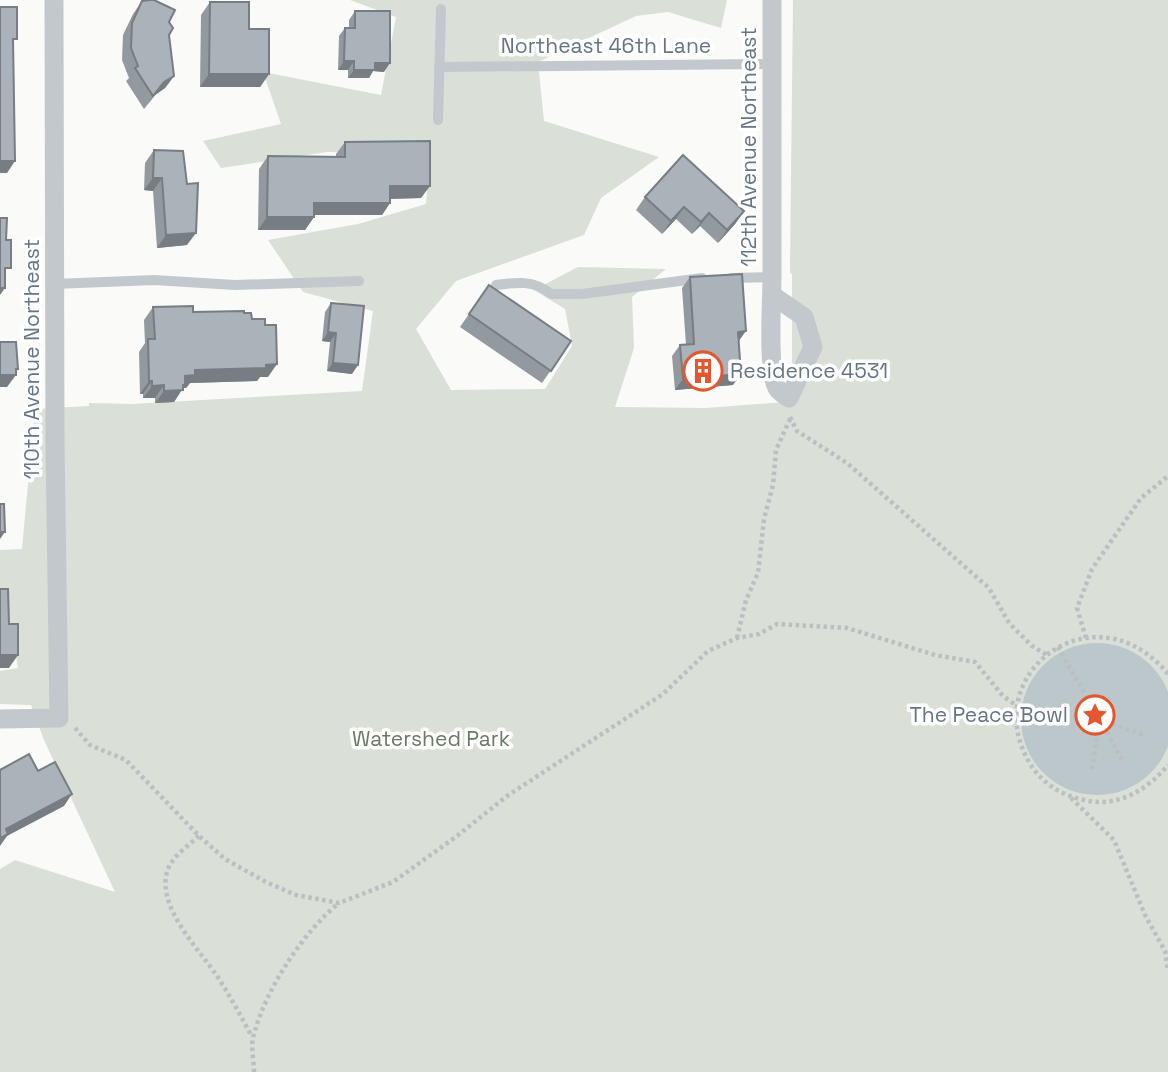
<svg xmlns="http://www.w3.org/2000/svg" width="1168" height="1072" font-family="'Space Grotesk',sans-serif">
<rect width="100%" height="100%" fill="#fafaf8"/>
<path fill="#dadfd7" d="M 350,0 L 727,0 L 721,28 L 668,12 L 636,16 L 538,62 L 544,121 L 659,157 L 601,198 L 584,235 L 456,281 L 416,329 L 451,390 L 545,389 L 572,346 L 565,309 L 534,290 L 578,267 L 666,269 L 632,297 L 634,348 L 615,407 L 706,408 L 785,402 L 792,395 L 792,274 L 790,273 L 793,0 L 1168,0 L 1168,1072 L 0,1072 L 0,869 L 15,860 L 115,892 L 44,740 L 31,705 L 0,704 L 0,671 L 18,668 L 6,596 L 0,595 L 0,550 L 22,549 L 35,409 L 89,406 L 89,403 L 132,404 L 362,391 L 373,311 L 303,292 L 268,240 L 358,224 L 426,204 L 430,151 L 327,152 L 221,168 L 203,141 L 281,124 L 263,72 L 381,95 L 396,17 Z"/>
<circle fill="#bbc7cb" cx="1097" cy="719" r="76"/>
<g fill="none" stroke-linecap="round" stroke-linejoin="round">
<g stroke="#bbbfc2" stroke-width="4.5" stroke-dasharray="3.5 3.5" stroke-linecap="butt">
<path d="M 790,417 L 797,431 L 847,463 L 989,588 L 1009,623 L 1032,646 L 1047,655"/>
<path d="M 737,638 L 746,600 L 758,573 L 764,519 L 773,485 L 776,450 L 790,419"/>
<path d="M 1086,638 L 1077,608 L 1092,569 L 1141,498 L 1168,476"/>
<path d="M 1058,647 L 1123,761"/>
<path d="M 1168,674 C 1096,586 977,672 1029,762 C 1041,783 1061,795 1084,800 C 1118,808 1147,790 1168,765"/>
<path d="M 75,728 L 90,745 L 126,760 L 199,836 L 225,859 L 266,882 L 296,895 L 339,903 L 393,882 L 457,836 L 507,796 L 663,694 L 708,651 L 737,638 L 759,634 L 777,624 L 847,628 L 935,655 L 975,662 L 1003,696 L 1017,706"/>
<path d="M 1092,769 L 1100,720 L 1144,735"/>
<path d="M 1071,798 L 1114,840 L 1145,915 L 1165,951 L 1168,971"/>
<path d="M 199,836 C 188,846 171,857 167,872 C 157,908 199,949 217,976 C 230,996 241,1016 252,1037"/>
<path d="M 254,1072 C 254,1060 250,1045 254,1034 C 266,989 303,932 339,903"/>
</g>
<g stroke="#c3c8cc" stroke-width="10">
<path d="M 439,67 L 772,64"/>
<path d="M 438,120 L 441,9"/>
<path d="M 731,278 L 772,277"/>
<path d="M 54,284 L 154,280 L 235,285 L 359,281"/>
<path d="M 496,285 C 517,282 534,280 551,294 L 582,294 L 702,278"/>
</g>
<g stroke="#c3c8cc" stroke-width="19">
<path d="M 772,295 L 804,317 L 813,347 L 789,398 C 785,395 779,392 777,388 C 767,370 772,301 772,277 L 772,0"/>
<path d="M 0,719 L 59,718 L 55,443 L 54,0"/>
</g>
</g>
<g fill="#929a9f">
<path d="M 142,1 L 169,22 L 169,35 L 174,76 L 165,88 L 155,95 L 144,109 L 126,81 L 129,78 L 122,60 L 123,35 L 133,14 Z"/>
<path d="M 210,2 L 249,29 L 269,74 L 260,87 L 200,87 L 201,15 Z"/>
<path d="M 355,11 L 384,72 L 373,71 L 369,78 L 348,78 L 348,70 L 338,70 L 339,36 L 345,28 L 349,28 L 349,20 Z"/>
<path d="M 345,142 L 421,198 L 390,199 L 390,203 L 382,215 L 314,215 L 314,217 L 305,230 L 258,230 L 259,169 L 268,156 L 336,157 L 336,154 Z"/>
<path d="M 154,150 L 187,184 L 187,245 L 157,248 L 153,191 L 144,190 L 145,163 Z"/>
<path d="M 645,197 L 744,211 L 735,224 L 718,243 L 700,226 L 692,234 L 676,219 L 662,234 L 636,210 Z"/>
<path d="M 690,277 L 738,342 L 733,385 L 675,390 L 672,356 L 680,345 L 686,345 L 682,288 Z"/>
<path d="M 489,285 L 571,341 L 542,383 L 460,327 Z"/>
<path d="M 331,303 L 352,374 L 327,371 L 330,342 L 322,341 L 325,312 Z"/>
<path d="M 153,307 L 193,312 L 244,313 L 252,319 L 268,377 L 260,377 L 257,381 L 190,383 L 186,388 L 183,388 L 174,402 L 155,403 L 155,398 L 143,398 L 143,394 L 140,394 L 139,352 L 145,343 L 144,320 Z"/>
</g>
<g fill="#777d82">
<path d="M 344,61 L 354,61 L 348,70 L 338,70 Z"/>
<path d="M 375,63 L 390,63 L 384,72 L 373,71 L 369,78 L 348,78 L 354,70 Z"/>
<path d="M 209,74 L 269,74 L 260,87 L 200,87 Z"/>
<path d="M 174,76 L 165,88 L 155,95 L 144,109 L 164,82 Z"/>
<path d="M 0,161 L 15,161 L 7,173 L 0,173 Z"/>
<path d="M 153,178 L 162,178 L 153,191 L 144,190 Z"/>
<path d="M 390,186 L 430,186 L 421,198 L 382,199 Z"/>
<path d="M 314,203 L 390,203 L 382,215 L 305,215 Z"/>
<path d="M 684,207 L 676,219 L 662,234 L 671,221 Z"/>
<path d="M 744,211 L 735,224 L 718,243 L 727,230 Z"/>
<path d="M 709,213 L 700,226 L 692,234 L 701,222 Z"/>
<path d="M 267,217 L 314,217 L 305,230 L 258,230 Z"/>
<path d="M 196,233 L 187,245 L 157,248 L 166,235 Z"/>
<path d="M 0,288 L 5,288 L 0,295 Z"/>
<path d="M 746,331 L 738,342 L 738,332 Z"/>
<path d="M 328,332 L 336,333 L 330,342 L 322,341 Z"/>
<path d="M 333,363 L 358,365 L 352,374 L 327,371 Z"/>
<path d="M 277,364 L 268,377 L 260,377 L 257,381 L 190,383 L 186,388 L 183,388 L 174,402 L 155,403 L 164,391 L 185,376 L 195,370 Z"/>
<path d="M 18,369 L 14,375 L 16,375 L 7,387 L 0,387 L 0,375 Z"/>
<path d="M 741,374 L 733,385 L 675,390 L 683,379 Z"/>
<path d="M 149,381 L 152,381 L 143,394 L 140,394 Z"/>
<path d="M 164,385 L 155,398 L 143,398 L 152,386 Z"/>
<path d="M 0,532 L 5,532 L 0,539 Z"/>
<path d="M 0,655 L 18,655 L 9,668 L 0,668 Z"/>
<path d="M 72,794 L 64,806 L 7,836 L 0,846 L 0,838 L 6,829 Z"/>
</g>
<g fill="#aab3b9" stroke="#777d82" stroke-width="2">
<path d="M 150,0 L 154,0 L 175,10 L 169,22 L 173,28 L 169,35 L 174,76 L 164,82 L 153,96 L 135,68 L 138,66 L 131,48 L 132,23 L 142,1 Z"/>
<path d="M 210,2 L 249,2 L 249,29 L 269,29 L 269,74 L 209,74 Z"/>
<path d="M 0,7 L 17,7 L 17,39 L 13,39 L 15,161 L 0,161 Z"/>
<path d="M 355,11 L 390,11 L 390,63 L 375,63 L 375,70 L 354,70 L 354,61 L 344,61 L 345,28 L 355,28 Z"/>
<path d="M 430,141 L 430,186 L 390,186 L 390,203 L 314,203 L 314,217 L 267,217 L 268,156 L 345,157 L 345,142 Z"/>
<path d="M 154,150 L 183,151 L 187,184 L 198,183 L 196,233 L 166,235 L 162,178 L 153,178 Z"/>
<path d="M 683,155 L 744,211 L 727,230 L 709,213 L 701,222 L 684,207 L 671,221 L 645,197 Z"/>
<path d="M 0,218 L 7,218 L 6,240 L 11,240 L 11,268 L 5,268 L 5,288 L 0,288 Z"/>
<path d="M 742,274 L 746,331 L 738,332 L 741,374 L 683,379 L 680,345 L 694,344 L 690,277 Z"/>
<path d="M 489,285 L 571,341 L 551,371 L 469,314 Z"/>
<path d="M 331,303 L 364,306 L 358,365 L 333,363 L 336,333 L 328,332 Z"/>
<path d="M 193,306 L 193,312 L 244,311 L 244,313 L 251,313 L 252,319 L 265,319 L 265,325 L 276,325 L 277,364 L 266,365 L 266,368 L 195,370 L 195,375 L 185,376 L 185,385 L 183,385 L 183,390 L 164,391 L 164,385 L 152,386 L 152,381 L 149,381 L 148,339 L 155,339 L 153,307 Z"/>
<path d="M 0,342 L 16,342 L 18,369 L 16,369 L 16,375 L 0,375 Z"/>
<path d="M 0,504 L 4,504 L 5,532 L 0,532 Z"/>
<path d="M 0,589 L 8,589 L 9,624 L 18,624 L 18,655 L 0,655 Z"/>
<path d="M 29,754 L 38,771 L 55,762 L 72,794 L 6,829 L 8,834 L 0,838 L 0,770 Z"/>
</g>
<defs>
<g id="building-ring" transform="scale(2.0125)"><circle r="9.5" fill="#fff" stroke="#e4572e" stroke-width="1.5"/><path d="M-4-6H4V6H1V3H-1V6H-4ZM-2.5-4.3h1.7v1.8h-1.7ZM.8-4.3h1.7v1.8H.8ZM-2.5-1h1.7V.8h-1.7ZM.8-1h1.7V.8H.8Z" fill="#e4572e"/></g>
<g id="sight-ring" transform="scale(2.0125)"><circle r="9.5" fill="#fff" stroke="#e4572e" stroke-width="1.5"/><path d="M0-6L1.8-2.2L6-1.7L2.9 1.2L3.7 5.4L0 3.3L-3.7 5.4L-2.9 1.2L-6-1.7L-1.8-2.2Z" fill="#e4572e"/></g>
</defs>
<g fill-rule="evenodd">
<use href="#building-ring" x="703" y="371"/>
<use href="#sight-ring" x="1095" y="715"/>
</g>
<g text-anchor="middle" stroke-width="7" stroke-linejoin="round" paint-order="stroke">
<g font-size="21" fill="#657683" stroke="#fff">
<text x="606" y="53">Northeast 46th Lane</text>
<text transform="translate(749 147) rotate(-90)" y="7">112th Avenue Northeast</text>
<text transform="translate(32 359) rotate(-90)" y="7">110th Avenue Northeast</text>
</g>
<g font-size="21" fill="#657683" stroke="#fff" text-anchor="start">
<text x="730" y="378">Residence 4531</text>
<text x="1068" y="722" text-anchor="end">The Peace Bowl</text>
</g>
<g font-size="21" fill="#687a64" stroke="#fff">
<text x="431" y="746">Watershed Park</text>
</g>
</g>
</svg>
